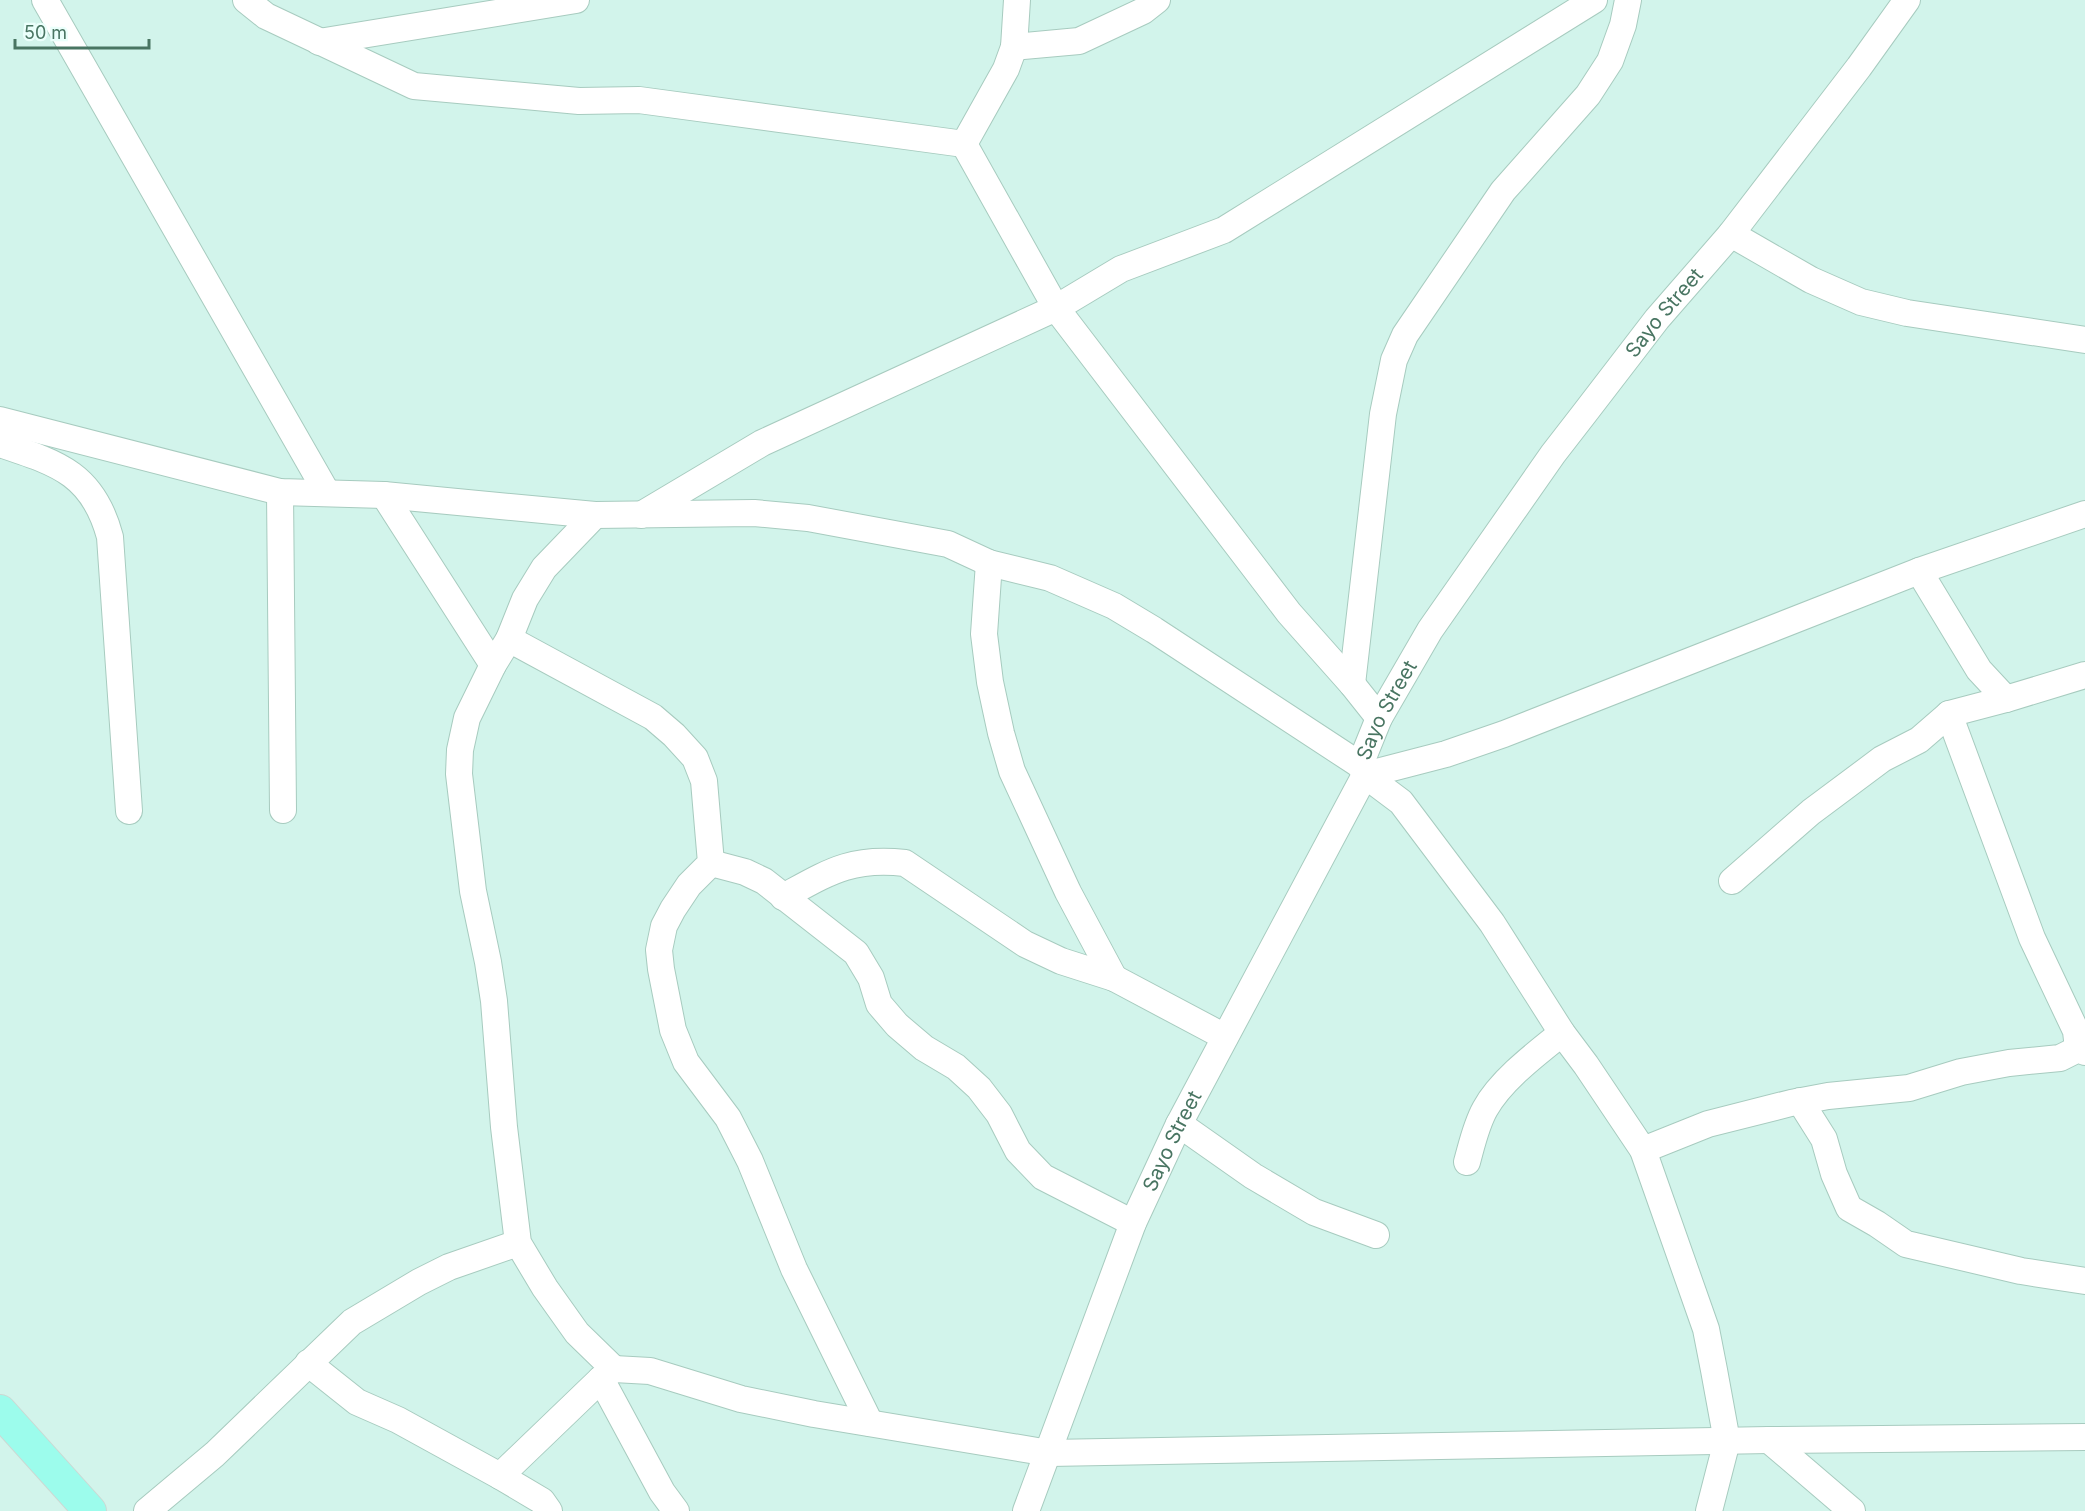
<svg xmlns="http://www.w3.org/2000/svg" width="2085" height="1511" font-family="Inter,sans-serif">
<rect width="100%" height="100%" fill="#e4fdf8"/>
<rect fill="#d2f4eb" x="0" y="0" width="2085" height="1511"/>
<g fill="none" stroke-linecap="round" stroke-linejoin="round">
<g stroke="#a7cbbf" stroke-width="28">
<g id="minor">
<path d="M 45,0 L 327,493"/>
<path d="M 246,0 L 266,16 L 414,86 L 579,101 L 639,100 L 964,144"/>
<path d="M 319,42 L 576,0"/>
<path d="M 1014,47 L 1079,41 L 1143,11 L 1157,0"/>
<path d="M 964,144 L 1056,308 L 1289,613 L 1352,684 L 1379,718"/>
<path d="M 964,144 L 1006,69 L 1014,47 L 1017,0"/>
<path d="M 1731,234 L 1811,280 L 1861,302 L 1907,313 L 2085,340"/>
<path d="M 0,420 L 280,492 L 384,495 L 595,515 L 754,513 L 808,518 L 948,544 L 989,563 L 1050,578 L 1114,606 L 1154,630 L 1360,765"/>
<path d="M 0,444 C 57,463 93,473 110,537 L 129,811"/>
<path d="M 280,492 L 283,810"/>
<path d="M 384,495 L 493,665"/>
<path d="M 641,515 L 762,443 L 1056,308 L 1121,269 L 1224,230 L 1594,0"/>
<path d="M 989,563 L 984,634 L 990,682 L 1001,733 L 1012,771 L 1068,892 L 1114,978"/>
<path d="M 509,639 L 653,717 L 674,735 L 695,758 L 704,781 L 711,863 L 689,885 L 673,909 L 664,926 L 659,950 L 661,969 L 673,1030 L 686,1062 L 728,1118 L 750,1161 L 794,1269 L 870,1423"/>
<path d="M 1352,684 L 1383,414 L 1394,360 L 1405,335 L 1503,191 L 1588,95 L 1610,61 L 1623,25 L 1628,0"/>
<path d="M 2006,699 L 2085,675"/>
<path d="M 1949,714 L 2032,938 L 2076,1031 L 2078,1049"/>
<path d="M 1365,775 L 1401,802 L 1492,923 L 1562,1033 L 1586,1065 L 1643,1150 L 1706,1329 L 1714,1370 L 1727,1441 L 1709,1511"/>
<path d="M 1365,775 L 1446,754 L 1504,734 L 1919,571 L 2085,514"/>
<path d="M 711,863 L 745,872 L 764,881 L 856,953 L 871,978 L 879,1004 L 897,1025 L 924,1048 L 956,1067 L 979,1088 L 999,1114 L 1018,1151 L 1043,1177 L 1133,1223"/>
<path d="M 1732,881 L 1811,812 L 1882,759 L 1919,740 L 1949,714 L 2006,699 L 1979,670 L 1919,571"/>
<path d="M 783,897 C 829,872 851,857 905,863 L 1025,944 L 1061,961 L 1114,978 L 1225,1037"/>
<path d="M 1800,1101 L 1824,1139 L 1834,1174 L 1849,1208 L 1877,1224 L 1906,1244 L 2021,1271 L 2085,1281"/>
<path d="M 1179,1124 L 1253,1176 L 1314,1212 L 1376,1235"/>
<path d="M 1643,1150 L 1708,1124 L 1791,1103 L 1828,1096 L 1909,1088 L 1961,1072 L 2009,1063 L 2060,1058 L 2078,1049 L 2085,1052"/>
<path d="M 1467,1162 C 1472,1144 1476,1125 1485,1109 C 1501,1080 1537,1053 1562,1033"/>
<path d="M 308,1363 L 357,1402 L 398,1420 L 500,1476 L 542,1501 L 549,1511"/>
<path d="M 614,1369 L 650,1371 L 741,1399 L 814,1414 L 1049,1453 L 1769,1440 L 2085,1437"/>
<path d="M 601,1379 L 662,1492 L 676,1511"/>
<path d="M 1769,1440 L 1852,1511"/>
<path d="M 500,1476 L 601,1379 L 614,1369 L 577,1333 L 545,1288 L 518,1243 L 504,1127 L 494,1001 L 488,962 L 473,891 L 459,774 L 460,750 L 467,718 L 493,665 L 509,639 L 525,599 L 544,568 L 595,515"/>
<path d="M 147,1511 L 215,1454 L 352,1322 L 419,1282 L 449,1267 L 518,1243"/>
<path id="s1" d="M 1026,1511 L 1133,1223 L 1179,1124 L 1365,775 L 1360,765 L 1379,718 L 1430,630 L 1553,454 L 1584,414 L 1657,319 L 1731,234 L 1859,67 L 1907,0"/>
</g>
</g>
<g stroke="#ccd8d3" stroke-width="34">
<path id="major" d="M 0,1411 L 90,1511"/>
</g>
<use href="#minor" stroke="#fff" stroke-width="26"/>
<use href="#major" stroke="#9cfcec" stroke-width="32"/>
</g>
<g text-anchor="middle" stroke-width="4.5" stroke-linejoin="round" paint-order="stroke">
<g font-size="20" fill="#497562" stroke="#ebfffb">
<text dy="7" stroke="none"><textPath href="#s1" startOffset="1370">Sayo Street</textPath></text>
<text dy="7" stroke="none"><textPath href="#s1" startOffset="884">Sayo Street</textPath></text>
<text dy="7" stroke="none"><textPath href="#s1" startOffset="398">Sayo Street</textPath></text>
</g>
</g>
<path d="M15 39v9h134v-9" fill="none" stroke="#497562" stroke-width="3"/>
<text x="24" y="39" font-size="18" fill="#497562" stroke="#ebfffb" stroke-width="4.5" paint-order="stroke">50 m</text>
</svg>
